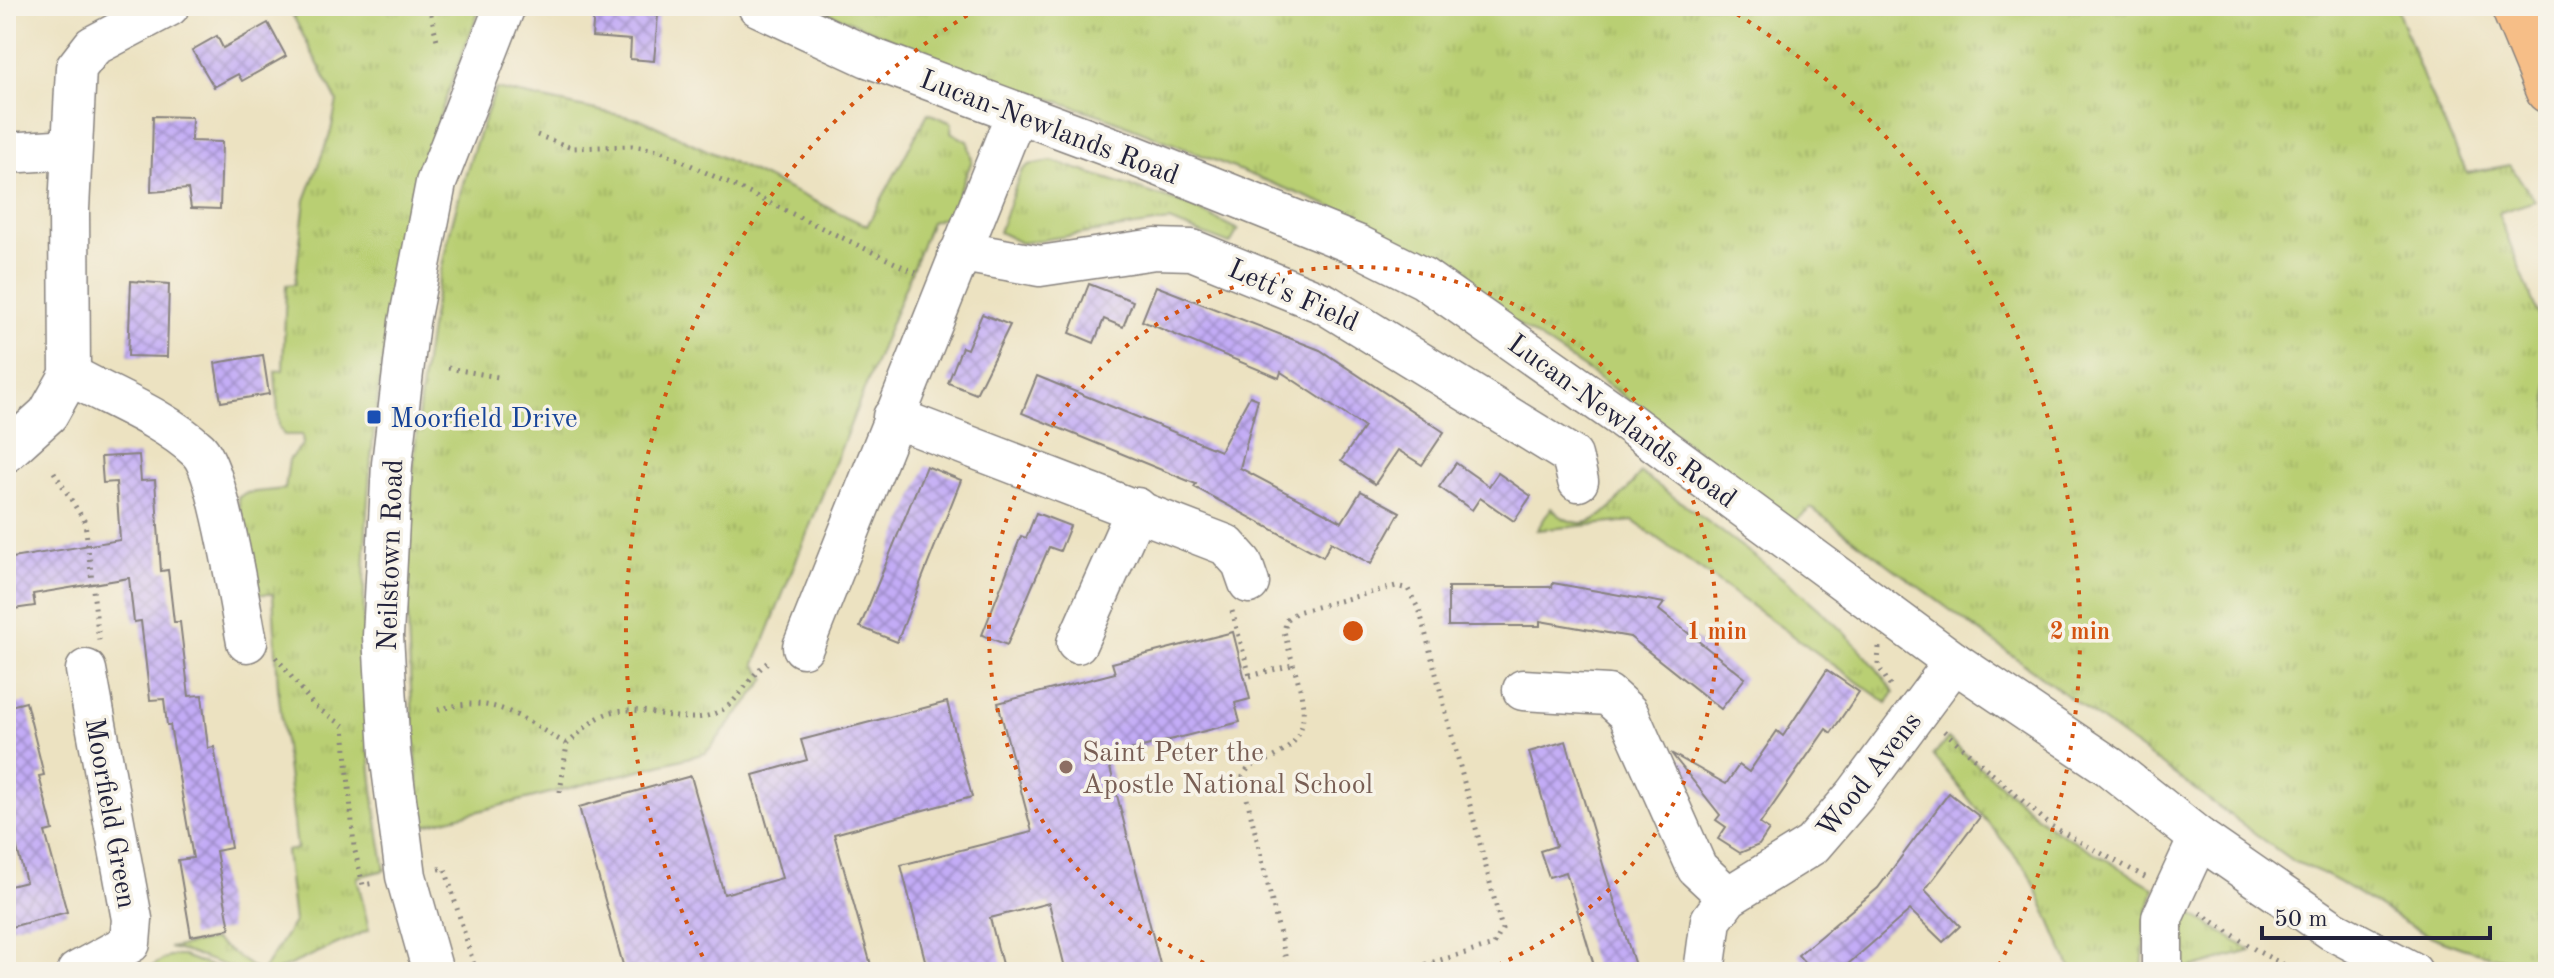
<svg xmlns="http://www.w3.org/2000/svg" width="2554" height="978" font-family="'Old Standard TT',serif">
<defs>
<pattern id="grass-tufts" width="24" height="20" patternUnits="userSpaceOnUse" patternTransform="scale(2)"><rect width="24" height="20" fill="#b9cf73"/><path d="M3 7l-1-3M5 7V3M7 7l1-3M15 17l-1-3M17 17v-4M19 17l1-3" fill="none" stroke="#9fb164"/></pattern>
<pattern id="building-cross-hatch" width="8" height="8" patternUnits="userSpaceOnUse" patternTransform="scale(2)"><rect width="8" height="8" fill="#c3acf6"/><path d="M0 0l8 8M0 8l8-8" fill="none" stroke="#9e8cc8"/></pattern>
</defs>
<rect width="100%" height="100%" fill="#f7f3e8"/>
<filter id="ink" filterUnits="userSpaceOnUse"><feTurbulence type="fractalNoise" baseFrequency=".0125" numOctaves="2"/><feDisplacementMap in="SourceGraphic" scale="16" xChannelSelector="R" yChannelSelector="G"/><feConvolveMatrix kernelMatrix="1 2 1 2 8 2 1 2 1" color-interpolation-filters="sRGB"/></filter>
<filter id="wash" filterUnits="userSpaceOnUse"><feTurbulence type="fractalNoise" baseFrequency=".006" numOctaves="4" result="noise"/><feDisplacementMap in="SourceGraphic" scale="32" xChannelSelector="R" yChannelSelector="G"/><feGaussianBlur stdDeviation="1.8" result="paint"/><feColorMatrix in="noise" values="0 0 0 0 0 0 0 0 0 0 0 0 0 0 0 0 0 1.4 0 .05"/><feComposite in="paint" operator="in"/></filter>
<g filter="url(#wash)">
<rect width="100%" height="100%" fill="#ece2c1"/>
<g fill="url(#grass-tufts)" stroke="#6e7857" stroke-width="2">
<path d="M 292,6 L 481,6 C 456,70 431,134 414,201 C 363,409 346,659 385,870 L 357,877 L 369,930 L 274,972 L 262,972 L 294,922 L 286,851 L 297,849 L 278,688 L 273,594 L 254,594 L 238,498 L 245,493 L 285,489 L 289,460 L 303,444 L 302,435 L 284,435 L 279,427 L 275,371 L 283,370 L 286,285 L 295,284 L 305,200 L 331,131 L 337,101 L 289,8 Z"/>
<path d="M 812,6 L 2396,6 L 2427,87 L 2467,173 L 2510,165 L 2535,201 L 2498,213 L 2548,340 L 2548,966 C 2501,960 2455,950 2412,927 C 2373,905 2337,875 2294,862 L 1811,508 L 1794,522 L 1600,379 L 1357,217 L 1103,116 L 989,79 Z"/>
<path d="M 496,89 L 643,120 L 867,226 L 928,113 L 952,123 L 951,132 L 968,142 L 972,161 L 949,216 L 931,222 L 755,664 L 766,679 L 706,753 L 421,826 C 416,747 407,668 408,589 C 411,420 432,246 496,89 Z"/>
<path d="M 1052,161 L 1188,205 L 1238,230 L 1230,244 L 1169,221 L 1021,243 L 999,232 L 1021,171 L 1029,165 Z"/>
<path d="M 1641,473 C 1724,535 1836,606 1894,692 L 1887,703 L 1633,521 L 1537,530 L 1551,508 C 1589,547 1616,502 1641,473 Z"/>
<path d="M 1948,739 L 2046,824 L 2154,888 L 2146,922 L 2142,972 L 2072,972 L 2030,874 L 1933,755 Z"/>
<path d="M 2185,909 L 2251,951 L 2177,972 Z"/>
<path d="M 214,940 L 259,972 C 229,972 200,953 169,948 Z"/>
<path d="M 169,956 L 183,956 L 227,972 L 154,972 L 151,967 Z"/>
</g>
<g id="blocks">
<g fill="url(#building-cross-hatch)">
<path d="M 594,10 L 658,15 L 654,61 L 630,59 L 631,40 L 592,37 Z"/>
<path d="M 268,23 L 286,56 L 242,81 L 238,74 L 214,87 L 192,50 L 217,36 L 223,48 Z"/>
<path d="M 153,116 L 192,117 L 191,141 L 222,142 L 220,209 L 191,208 L 188,189 L 151,192 Z"/>
<path d="M 131,281 L 169,284 L 167,357 L 128,356 Z"/>
<path d="M 1089,284 L 1133,301 L 1123,327 L 1104,319 L 1094,343 L 1070,333 Z"/>
<path d="M 1156,286 L 1320,350 L 1444,432 L 1422,465 L 1398,450 L 1375,484 L 1341,461 L 1364,427 L 1281,372 L 1279,378 L 1142,321 Z"/>
<path d="M 982,314 L 1010,325 L 976,394 L 948,383 L 962,347 L 967,349 Z"/>
<path d="M 263,355 L 269,394 L 221,402 L 215,363 Z"/>
<path d="M 1037,376 L 1220,451 L 1250,396 L 1258,399 L 1240,468 L 1342,522 L 1361,491 L 1400,512 L 1371,564 L 1331,542 L 1323,557 L 1194,487 L 1196,484 L 1022,413 Z"/>
<path d="M 139,455 L 141,481 L 155,480 L 161,571 L 168,570 L 174,622 L 180,622 L 189,696 L 202,695 L 208,748 L 214,747 L 231,848 L 216,851 L 230,929 L 191,936 L 178,860 L 193,858 L 170,725 L 167,725 L 164,699 L 150,700 L 141,621 L 134,622 L 129,578 L 33,594 L 35,606 L 6,610 L 6,559 L 120,540 L 116,482 L 103,483 L 101,457 Z"/>
<path d="M 1456,463 L 1489,486 L 1498,473 L 1531,496 L 1514,521 L 1480,498 L 1472,510 L 1439,487 Z"/>
<path d="M 926,466 L 961,480 L 897,642 L 860,627 Z"/>
<path d="M 1036,513 L 1070,526 L 1060,551 L 1049,547 L 1007,645 L 982,635 L 1021,536 L 1026,538 Z"/>
<path d="M 1553,583 L 1664,603 L 1659,610 L 1745,678 L 1721,709 L 1630,637 L 1540,621 L 1540,626 L 1448,626 L 1448,587 L 1552,587 Z"/>
<path d="M 1233,632 L 1250,699 L 1235,703 L 1240,722 L 1107,756 L 1162,972 L 1066,972 L 1049,903 L 990,918 L 1004,972 L 928,972 L 901,865 L 1032,832 L 998,703 L 1115,673 L 1112,663 Z"/>
<path d="M 1827,670 L 1859,692 L 1831,733 L 1826,729 L 1760,824 L 1769,830 L 1759,845 L 1740,853 L 1718,839 L 1726,827 L 1716,820 L 1720,815 L 1671,753 L 1726,784 L 1739,765 L 1749,772 L 1777,731 L 1783,736 Z"/>
<path d="M 26,702 L 44,775 L 39,776 L 53,830 L 45,832 L 67,912 L 11,927 L 6,887 L 26,882 L 6,807 L 6,707 Z"/>
<path d="M 947,702 L 972,797 L 834,834 L 873,972 L 784,972 L 782,965 L 759,972 L 625,972 L 579,807 L 691,776 L 724,894 L 782,878 L 753,775 L 807,760 L 801,740 Z"/>
<path d="M 1566,741 L 1605,871 L 1637,972 L 1596,972 L 1566,872 L 1549,877 L 1540,851 L 1556,846 L 1529,752 Z"/>
<path d="M 1949,793 L 1980,817 L 1925,890 L 1960,926 L 1943,942 L 1910,910 L 1839,972 L 1813,972 L 1798,955 L 1878,888 Z"/>
</g>
</g>
</g>
<g filter="url(#ink)">
<use href="#blocks" fill-opacity="0" stroke="#87827e" stroke-width="2"/>
<g fill="none" stroke-linecap="round" stroke-linejoin="round">
<g stroke="#87827e" stroke-width="43">
<g id="minor">
<path d="M 758,6 L 868,57 L 1135,156 L 1357,245 L 1423,278 L 1625,420 L 1954,662 L 2110,767 L 2199,838 L 2332,930 L 2412,972"/>
<path d="M 6,153 L 71,149"/>
<path d="M 958,255 L 974,254 L 1040,266 L 1155,249 L 1192,250 L 1325,304 L 1572,456 L 1578,481"/>
<path d="M 70,375 C 111,398 164,418 198,450 C 219,470 240,607 247,642"/>
<path d="M 893,417 L 1226,545 L 1242,563 L 1249,583"/>
<path d="M 6,452 L 48,414 L 70,375 L 69,209 L 76,68 L 93,46 L 169,6"/>
<path d="M 1077,643 L 1137,508"/>
<path d="M 803,647 L 1016,114"/>
<path d="M 1523,690 L 1608,695 L 1628,713 L 1697,868 L 1728,897"/>
<path d="M 77,972 L 130,943 L 132,919 L 86,670"/>
<path d="M 433,972 L 406,876 L 390,753 L 383,636 L 392,464 L 409,322 L 436,183 L 505,6"/>
<path d="M 1704,972 L 1711,920 L 1728,897 L 1812,845 L 1856,794 L 1954,662"/>
<path d="M 2162,972 L 2162,918 L 2199,838"/>
</g>
</g>
<g stroke="#87827e" stroke-width="47">
<path id="major" d="M 2513,6 L 2548,91"/>
</g>
<g stroke="#87827e" stroke-width="5" stroke-dasharray="2 6" stroke-linecap="butt">
<path d="M 429,6 L 437,40"/>
<path d="M 537,135 L 572,148 L 632,146 L 659,150 L 916,273"/>
<path d="M 448,368 L 498,377"/>
<path d="M 54,472 L 85,522 L 99,641"/>
<path d="M 1232,611 L 1250,676 L 1245,678"/>
<path d="M 1879,647 L 1878,665 L 1892,689"/>
<path d="M 276,657 L 314,706 L 344,726 L 354,847 L 363,885 L 375,883"/>
<path d="M 1250,676 L 1292,665"/>
<path d="M 438,710 C 495,692 519,718 567,744"/>
<path d="M 1944,731 L 2051,826 L 2145,877"/>
<path d="M 560,792 L 567,744 C 579,734 591,720 606,714 C 642,700 679,729 716,713 C 740,703 747,677 768,662"/>
<path d="M 439,869 L 445,868 L 476,972"/>
<path d="M 2200,913 L 2259,952 L 2298,972"/>
<path d="M 2444,965 L 2461,972"/>
<path d="M 1289,972 L 1242,778 L 1249,767 C 1332,742 1299,694 1284,631 L 1287,619 L 1297,612 L 1396,586 L 1408,589 L 1420,612 L 1502,929 L 1494,945 L 1398,972"/>
</g>
<use href="#minor" stroke="#fff" stroke-width="40"/>
<use href="#major" stroke="#f6be87" stroke-width="44"/>
</g>
</g>
<g fill="none" stroke="#d45411" stroke-width="4" stroke-dasharray="4 8">
<path d="M1226 972A364 364 0 1 1 1480 972"/>
<path d="M708 967A727 727 0 0 1 979 8M1727 8A727 727 0 0 1 1998 967"/>
</g>
<rect fill="#1a4fb4" stroke="#f7f3e8" stroke-width="3" x="366" y="409" width="16" height="16" rx="4"/>
<circle fill="#8d6e63" stroke="#f7f3e8" stroke-width="3" cx="1066" cy="767" r="8"/>
<g text-anchor="middle" stroke-width="7" stroke-linejoin="round" paint-order="stroke">
<g font-size="28" fill="#22223b" stroke="#f7f3e8">
<text transform="translate(1050 126) rotate(21)" y="10">Lucan-Newlands Road</text>
<text transform="translate(1294 294) rotate(24)" y="10">Lett's Field</text>
<text transform="translate(1623 420) rotate(36)" y="10">Lucan-Newlands Road</text>
<text transform="translate(389 555) rotate(-88)" y="10">Neilstown Road</text>
<text transform="translate(1868 774) rotate(-52)" y="10">Wood Avens</text>
<text transform="translate(112 813) rotate(80)" y="10">Moorfield Green</text>
</g>
<g font-size="28" fill="#164399" stroke="#f7f3e8" text-anchor="start">
<text x="390" y="427">Moorfield Drive</text>
</g>
<g font-size="28" fill="#785e54" stroke="#f7f3e8" text-anchor="start">
<text x="1082" y="761">Saint Peter the<tspan x="1082" dy="32">Apostle National School</tspan></text>
</g>
</g>
<circle cx="1353" cy="631" r="12" fill="#d45411" stroke="#f7f3e8" stroke-width="4"/>
<g font-size="24" text-anchor="middle" font-weight="bold" fill="#d45411" stroke="#f7f3e8" stroke-width="7" stroke-linejoin="round" paint-order="stroke">
<text x="1717" y="639">1 min</text>
<text x="2080" y="639">2 min</text>
</g>
<rect width="2554" height="978" fill="none" stroke="#f7f3e8" stroke-width="32"/>
<path d="M2262 926v12h228v-12" fill="none" stroke="#22223b" stroke-width="4"/>
<text x="2274" y="926" font-size="24" fill="#22223b" stroke="#f7f3e8" stroke-width="6" paint-order="stroke">50 m</text>
</svg>
